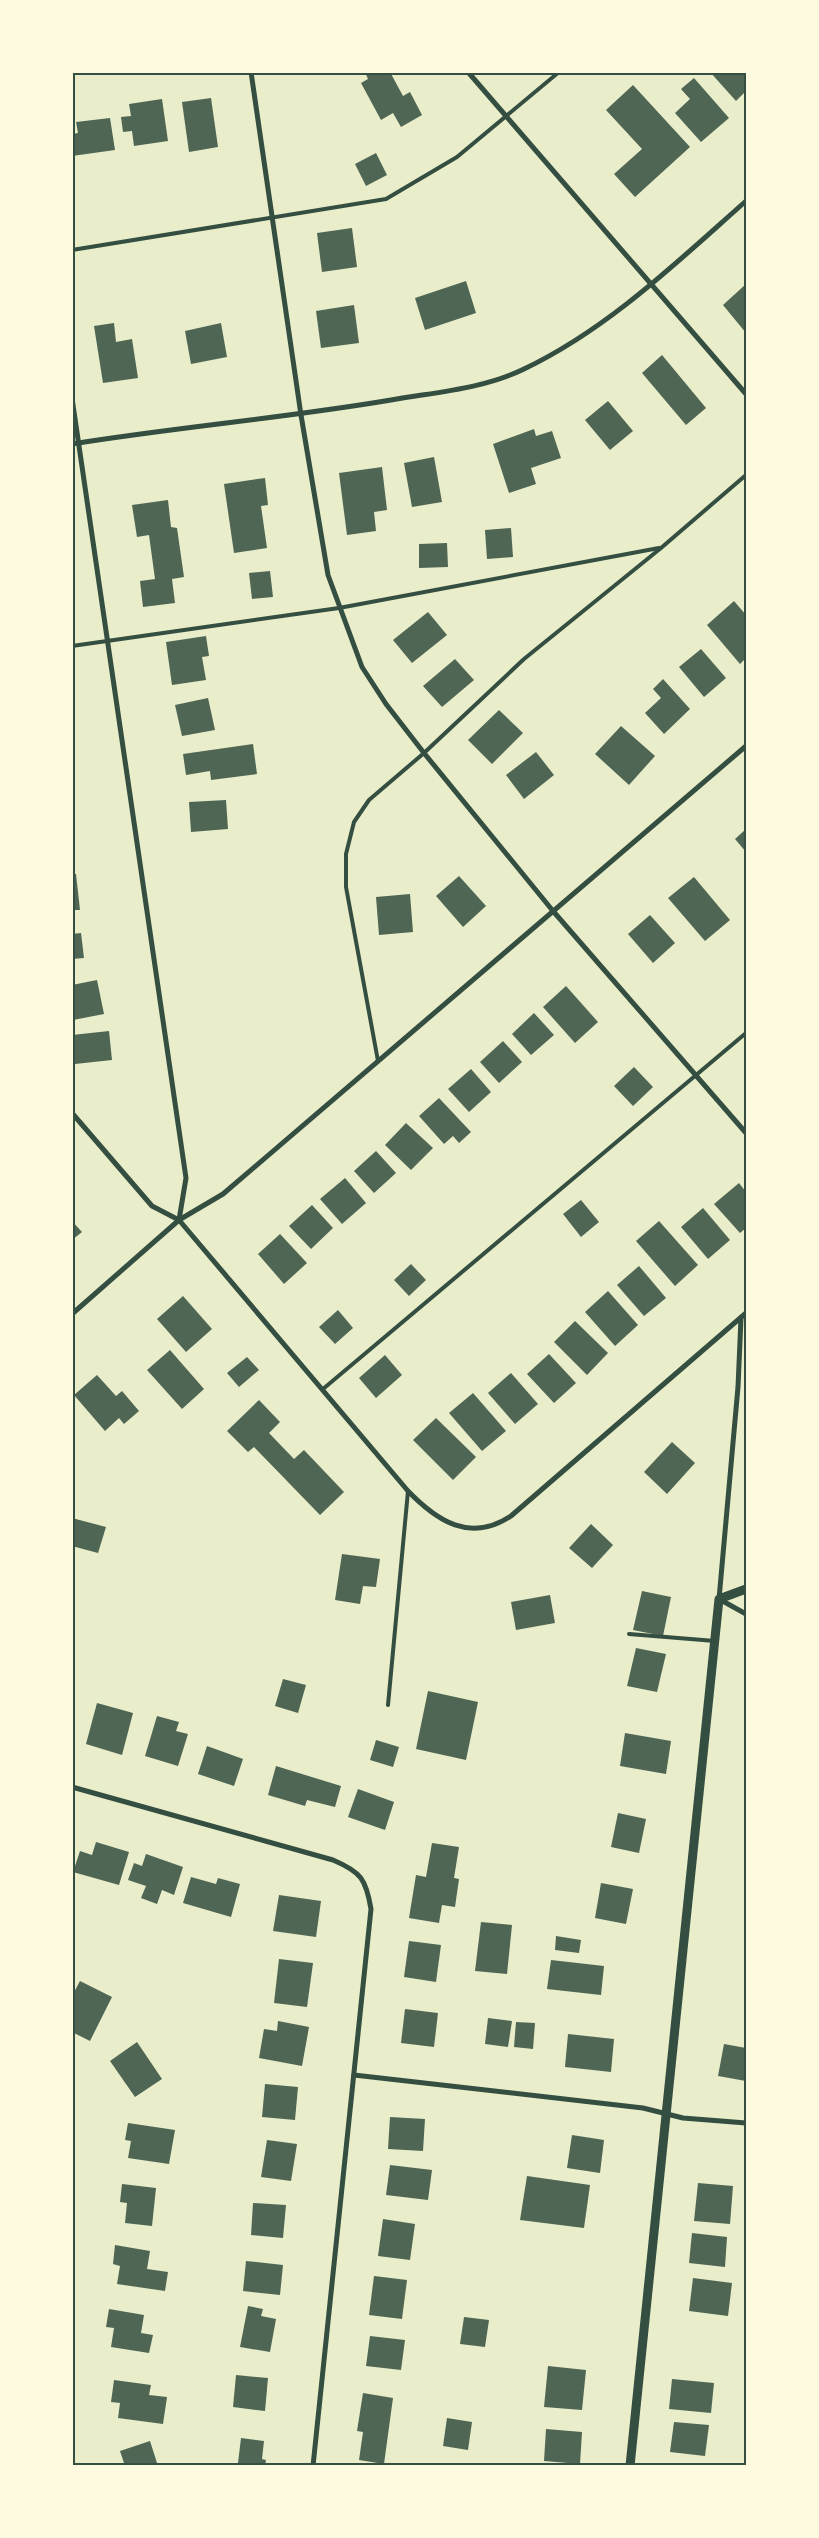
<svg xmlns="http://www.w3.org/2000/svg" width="819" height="2538" font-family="Signika,sans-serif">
<rect width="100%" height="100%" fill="#e9edc9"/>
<g fill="#4f6655">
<path d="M 365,72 L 390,72 L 403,96 L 410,92 L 422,115 L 401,127 L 393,113 L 381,120 L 361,83 L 368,79 Z"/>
<path d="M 710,72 L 746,72 L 746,91 L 736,101 Z"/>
<path d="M 694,78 L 729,118 L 701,142 L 675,113 L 690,99 L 681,89 Z"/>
<path d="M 633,85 L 690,147 L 635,197 L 614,174 L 642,149 L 606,110 Z"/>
<path d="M 211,98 L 218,147 L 189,152 L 182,102 Z"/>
<path d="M 162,99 L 168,141 L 134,146 L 132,131 L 123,132 L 121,117 L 131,116 L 129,104 Z"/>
<path d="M 110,118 L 115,150 L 72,156 L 72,134 L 78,133 L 76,122 Z"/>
<path d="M 376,153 L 387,175 L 366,186 L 355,164 Z"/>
<path d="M 352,228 L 357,267 L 322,272 L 317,233 Z"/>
<path d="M 466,281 L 476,313 L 425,330 L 415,298 Z"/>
<path d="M 746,284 L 746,333 L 723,305 Z"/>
<path d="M 354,305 L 359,343 L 321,348 L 316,311 Z"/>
<path d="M 114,323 L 116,342 L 132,339 L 138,378 L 103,383 L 94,326 Z"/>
<path d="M 221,323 L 227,357 L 191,364 L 185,331 Z"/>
<path d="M 662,355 L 706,408 L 686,425 L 642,373 Z"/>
<path d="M 608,401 L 633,431 L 610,450 L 585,420 Z"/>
<path d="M 534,429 L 536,436 L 552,431 L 561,458 L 531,468 L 536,484 L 509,493 L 493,444 Z"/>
<path d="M 434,457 L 442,502 L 412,507 L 404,463 Z"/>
<path d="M 382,467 L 387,510 L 374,512 L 376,531 L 347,535 L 339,473 Z"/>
<path d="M 265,478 L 268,505 L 261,506 L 267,548 L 234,553 L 224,484 Z"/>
<path d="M 168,500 L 171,527 L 177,528 L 184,577 L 172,579 L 175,603 L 143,607 L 140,581 L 155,579 L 149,535 L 137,537 L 132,505 Z"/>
<path d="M 511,528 L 513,557 L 487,559 L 485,530 Z"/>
<path d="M 447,543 L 448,567 L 419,568 L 419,544 Z"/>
<path d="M 270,571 L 273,597 L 252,599 L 249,573 Z"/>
<path d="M 734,601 L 746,615 L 746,658 L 740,664 L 707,625 Z"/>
<path d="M 428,612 L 447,635 L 412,663 L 393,640 Z"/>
<path d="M 206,636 L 209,656 L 202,657 L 206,680 L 172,685 L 166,642 Z"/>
<path d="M 701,649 L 726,678 L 704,697 L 679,667 Z"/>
<path d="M 455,659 L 474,680 L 442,707 L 423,686 Z"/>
<path d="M 663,679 L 690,709 L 664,734 L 645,713 L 661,698 L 653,689 Z"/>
<path d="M 208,698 L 215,730 L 182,736 L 175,705 Z"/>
<path d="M 499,710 L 523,733 L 492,764 L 468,740 Z"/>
<path d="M 621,726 L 655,756 L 629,785 L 595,754 Z"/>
<path d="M 253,744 L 257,774 L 211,780 L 210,771 L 186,775 L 183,754 Z"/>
<path d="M 536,752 L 554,775 L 524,799 L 506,775 Z"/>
<path d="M 226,800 L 228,829 L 191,832 L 189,802 Z"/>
<path d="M 746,829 L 746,852 L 735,839 Z"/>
<path d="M 72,874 L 76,874 L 80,910 L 72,910 Z"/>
<path d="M 459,876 L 486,906 L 463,927 L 436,896 Z"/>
<path d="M 694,877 L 730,920 L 705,941 L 668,898 Z"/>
<path d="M 410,894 L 413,932 L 379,935 L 376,897 Z"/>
<path d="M 650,915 L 675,943 L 653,963 L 628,934 Z"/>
<path d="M 81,933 L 84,958 L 72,959 L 72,934 Z"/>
<path d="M 97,980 L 104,1014 L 73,1020 L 72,985 Z"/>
<path d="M 566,986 L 598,1022 L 575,1043 L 543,1007 Z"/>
<path d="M 534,1013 L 554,1035 L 531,1055 L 512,1034 Z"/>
<path d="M 109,1031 L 112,1060 L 75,1064 L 72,1035 Z"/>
<path d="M 503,1041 L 522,1062 L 499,1083 L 480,1062 Z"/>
<path d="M 634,1067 L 653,1087 L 633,1106 L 614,1086 Z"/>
<path d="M 471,1069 L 491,1092 L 469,1112 L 448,1089 Z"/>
<path d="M 439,1098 L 471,1132 L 459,1143 L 453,1136 L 444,1144 L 419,1116 Z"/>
<path d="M 406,1123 L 433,1148 L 411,1170 L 385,1145 Z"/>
<path d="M 376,1151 L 396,1173 L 374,1193 L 354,1171 Z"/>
<path d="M 345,1178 L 366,1203 L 342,1224 L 320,1199 Z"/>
<path d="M 739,1183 L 746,1192 L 746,1228 L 740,1233 L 714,1204 Z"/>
<path d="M 581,1200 L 599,1222 L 581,1237 L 563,1214 Z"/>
<path d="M 312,1205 L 333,1228 L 311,1249 L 289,1226 Z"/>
<path d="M 703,1208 L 730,1240 L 708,1259 L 681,1227 Z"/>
<path d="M 72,1221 L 82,1232 L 72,1240 Z"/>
<path d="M 659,1221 L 698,1265 L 675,1286 L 636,1241 Z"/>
<path d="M 280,1234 L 307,1263 L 284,1284 L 258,1254 Z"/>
<path d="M 411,1264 L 426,1280 L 409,1296 L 394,1280 Z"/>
<path d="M 639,1266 L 666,1298 L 644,1316 L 617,1285 Z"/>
<path d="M 608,1291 L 638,1325 L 615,1346 L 585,1312 Z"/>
<path d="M 183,1296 L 212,1329 L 186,1352 L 157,1319 Z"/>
<path d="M 338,1310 L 353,1328 L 335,1344 L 319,1327 Z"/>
<path d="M 575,1321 L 608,1353 L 587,1375 L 554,1342 Z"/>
<path d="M 170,1350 L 204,1389 L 182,1409 L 147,1370 Z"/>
<path d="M 549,1354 L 576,1383 L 554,1403 L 527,1374 Z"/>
<path d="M 385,1355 L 402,1375 L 376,1398 L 359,1378 Z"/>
<path d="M 247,1357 L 259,1370 L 239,1387 L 227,1373 Z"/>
<path d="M 511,1373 L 538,1404 L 515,1424 L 488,1393 Z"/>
<path d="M 97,1375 L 116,1396 L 122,1391 L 139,1411 L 124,1424 L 119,1418 L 105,1431 L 74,1395 Z"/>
<path d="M 473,1393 L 506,1431 L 482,1451 L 449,1413 Z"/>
<path d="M 259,1400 L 280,1422 L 269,1433 L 294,1459 L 304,1450 L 344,1492 L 320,1515 L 254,1447 L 248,1452 L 227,1431 Z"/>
<path d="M 436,1418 L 476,1457 L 453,1480 L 413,1440 Z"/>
<path d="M 672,1442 L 695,1463 L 667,1494 L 644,1472 Z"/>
<path d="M 72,1518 L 106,1527 L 98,1553 L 72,1546 Z"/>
<path d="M 591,1524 L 613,1545 L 592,1568 L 569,1548 Z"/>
<path d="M 342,1554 L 380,1559 L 376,1587 L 363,1586 L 360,1604 L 335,1600 Z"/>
<path d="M 642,1591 L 671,1597 L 663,1636 L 633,1630 Z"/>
<path d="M 550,1595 L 555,1623 L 516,1630 L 511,1602 Z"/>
<path d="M 636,1648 L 666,1654 L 657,1692 L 627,1686 Z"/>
<path d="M 283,1679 L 306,1685 L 298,1713 L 275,1706 Z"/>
<path d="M 428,1691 L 478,1702 L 466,1760 L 416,1749 Z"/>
<path d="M 97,1703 L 133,1713 L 122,1755 L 86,1744 Z"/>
<path d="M 157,1716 L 179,1722 L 176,1731 L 188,1734 L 178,1766 L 145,1756 Z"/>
<path d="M 625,1733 L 671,1741 L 666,1774 L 620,1766 Z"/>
<path d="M 376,1740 L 399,1747 L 393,1767 L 370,1760 Z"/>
<path d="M 207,1746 L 243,1759 L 234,1786 L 198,1774 Z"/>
<path d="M 276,1766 L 341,1786 L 335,1807 L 307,1800 L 305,1806 L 268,1795 Z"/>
<path d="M 358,1789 L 394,1802 L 385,1830 L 348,1817 Z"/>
<path d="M 618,1813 L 646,1819 L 639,1853 L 611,1847 Z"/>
<path d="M 96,1842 L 129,1852 L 119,1885 L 73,1872 L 80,1851 L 92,1855 Z"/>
<path d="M 432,1843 L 459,1847 L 454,1878 L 459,1879 L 455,1907 L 442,1905 L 439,1923 L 409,1918 L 416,1875 L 426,1877 Z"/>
<path d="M 146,1854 L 183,1867 L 174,1895 L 162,1890 L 157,1904 L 141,1898 L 146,1886 L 128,1880 L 134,1863 L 142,1866 Z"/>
<path d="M 191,1877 L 216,1884 L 218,1878 L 240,1884 L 231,1917 L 183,1903 Z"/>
<path d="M 601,1883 L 633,1889 L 626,1924 L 595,1918 Z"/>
<path d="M 279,1895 L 321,1901 L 316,1937 L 273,1931 Z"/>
<path d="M 481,1922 L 512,1925 L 507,1974 L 475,1971 Z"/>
<path d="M 556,1936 L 581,1940 L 579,1953 L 555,1950 Z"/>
<path d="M 409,1941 L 441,1945 L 436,1982 L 404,1977 Z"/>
<path d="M 279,1959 L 313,1963 L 307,2007 L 274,2003 Z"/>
<path d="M 551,1960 L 604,1966 L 601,1995 L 547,1989 Z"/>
<path d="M 80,1981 L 112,1997 L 90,2041 L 72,2032 L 72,1996 Z"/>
<path d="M 405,2009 L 438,2013 L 434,2047 L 401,2043 Z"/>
<path d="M 488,2018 L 512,2021 L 508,2047 L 485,2044 Z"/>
<path d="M 278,2021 L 309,2027 L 302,2066 L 259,2058 L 264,2029 L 277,2031 Z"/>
<path d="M 516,2022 L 535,2023 L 533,2049 L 514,2047 Z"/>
<path d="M 568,2034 L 614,2039 L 611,2072 L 565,2067 Z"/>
<path d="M 137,2042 L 162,2079 L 135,2097 L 110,2061 Z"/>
<path d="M 724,2044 L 746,2048 L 746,2081 L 718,2076 Z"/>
<path d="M 265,2084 L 298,2087 L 295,2120 L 262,2117 Z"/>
<path d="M 390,2117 L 425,2119 L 423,2151 L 388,2149 Z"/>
<path d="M 128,2123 L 175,2130 L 169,2164 L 128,2158 L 131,2141 L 125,2140 Z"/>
<path d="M 572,2135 L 604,2140 L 600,2173 L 567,2168 Z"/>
<path d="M 267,2140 L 297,2144 L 291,2181 L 261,2177 Z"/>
<path d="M 390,2165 L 432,2170 L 428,2200 L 386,2195 Z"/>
<path d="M 527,2176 L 590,2185 L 584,2228 L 520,2220 Z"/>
<path d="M 698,2183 L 733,2186 L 730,2224 L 694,2221 Z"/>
<path d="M 122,2184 L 156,2188 L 152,2226 L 125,2223 L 127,2203 L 120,2202 Z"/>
<path d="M 253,2203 L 286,2205 L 283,2238 L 251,2235 Z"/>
<path d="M 383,2219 L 415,2224 L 410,2260 L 378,2256 Z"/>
<path d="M 692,2233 L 727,2237 L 725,2267 L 689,2263 Z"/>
<path d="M 115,2245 L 150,2251 L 147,2269 L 168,2272 L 165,2291 L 117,2284 L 120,2266 L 113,2264 Z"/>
<path d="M 246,2261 L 283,2265 L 280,2295 L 243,2291 Z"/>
<path d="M 374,2276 L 407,2280 L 402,2319 L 369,2315 Z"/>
<path d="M 693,2278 L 732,2283 L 728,2316 L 689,2311 Z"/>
<path d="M 248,2306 L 263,2309 L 261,2316 L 276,2319 L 270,2352 L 240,2347 Z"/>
<path d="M 109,2309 L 144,2315 L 141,2333 L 153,2335 L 149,2353 L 111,2347 L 114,2328 L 106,2327 Z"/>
<path d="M 464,2317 L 489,2320 L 485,2347 L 460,2344 Z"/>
<path d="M 370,2336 L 405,2340 L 401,2370 L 366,2366 Z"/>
<path d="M 548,2366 L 586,2370 L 582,2410 L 544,2407 Z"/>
<path d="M 236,2375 L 268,2378 L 265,2411 L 233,2407 Z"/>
<path d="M 672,2379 L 714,2383 L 711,2413 L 669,2409 Z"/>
<path d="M 114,2380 L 151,2385 L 149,2395 L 167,2397 L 163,2424 L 118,2418 L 120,2403 L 111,2402 Z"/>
<path d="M 363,2393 L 393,2398 L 384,2464 L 359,2460 L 363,2432 L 357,2431 Z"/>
<path d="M 447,2418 L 472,2422 L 468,2450 L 443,2446 Z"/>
<path d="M 674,2422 L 709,2425 L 705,2456 L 670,2452 Z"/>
<path d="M 546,2429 L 582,2432 L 580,2464 L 544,2461 Z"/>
<path d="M 241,2438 L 264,2441 L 262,2459 L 266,2460 L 265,2466 L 235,2466 L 238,2463 Z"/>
<path d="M 150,2441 L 158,2466 L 125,2466 L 120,2451 Z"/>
</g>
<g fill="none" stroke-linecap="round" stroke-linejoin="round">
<g stroke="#344e41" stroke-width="4">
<path d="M 72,250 L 386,199 L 457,157 L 559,72"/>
<path d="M 72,646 L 339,608 L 659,548"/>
<path d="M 378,1061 L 346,887 L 346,854 L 354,822 L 369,800 L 424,753 L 524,659 L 661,548 L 746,475"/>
<path d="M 323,1389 L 746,1033"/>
<path d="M 629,1634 L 715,1641"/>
<path d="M 388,1705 L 408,1491"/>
</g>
<g stroke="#344e41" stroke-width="5">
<path d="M 251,72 L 301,415 L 328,575 L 362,667 L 386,704 L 424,753 L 553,911 L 746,1133"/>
<path d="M 468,72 L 746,394"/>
<path d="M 72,398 L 186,1178 L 179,1220"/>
<path d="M 72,444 C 178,427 285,418 391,400 C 436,392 483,389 524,369 C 608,329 677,262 746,201"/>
<path d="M 72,1113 L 152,1206 L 179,1220 L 408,1491 C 437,1521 470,1543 511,1516 L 746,1313"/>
<path d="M 72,1314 L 179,1220 L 223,1194 L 746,746"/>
<path d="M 741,1318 L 738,1387 L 719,1599 L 746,1614"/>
<path d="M 72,1787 L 333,1860 C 361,1872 366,1879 371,1909 L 313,2466"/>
<path d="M 354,2075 L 643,2108 L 683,2118 L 746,2123"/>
<path d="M 72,2137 L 72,2148"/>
</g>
<path stroke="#344e41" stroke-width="9" d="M 630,2466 L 719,1599 L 746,1589"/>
</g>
<rect width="819" height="2538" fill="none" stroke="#fefae0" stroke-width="148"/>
<rect x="74" y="74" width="671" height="2390" fill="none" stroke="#344e41" stroke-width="2"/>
</svg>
